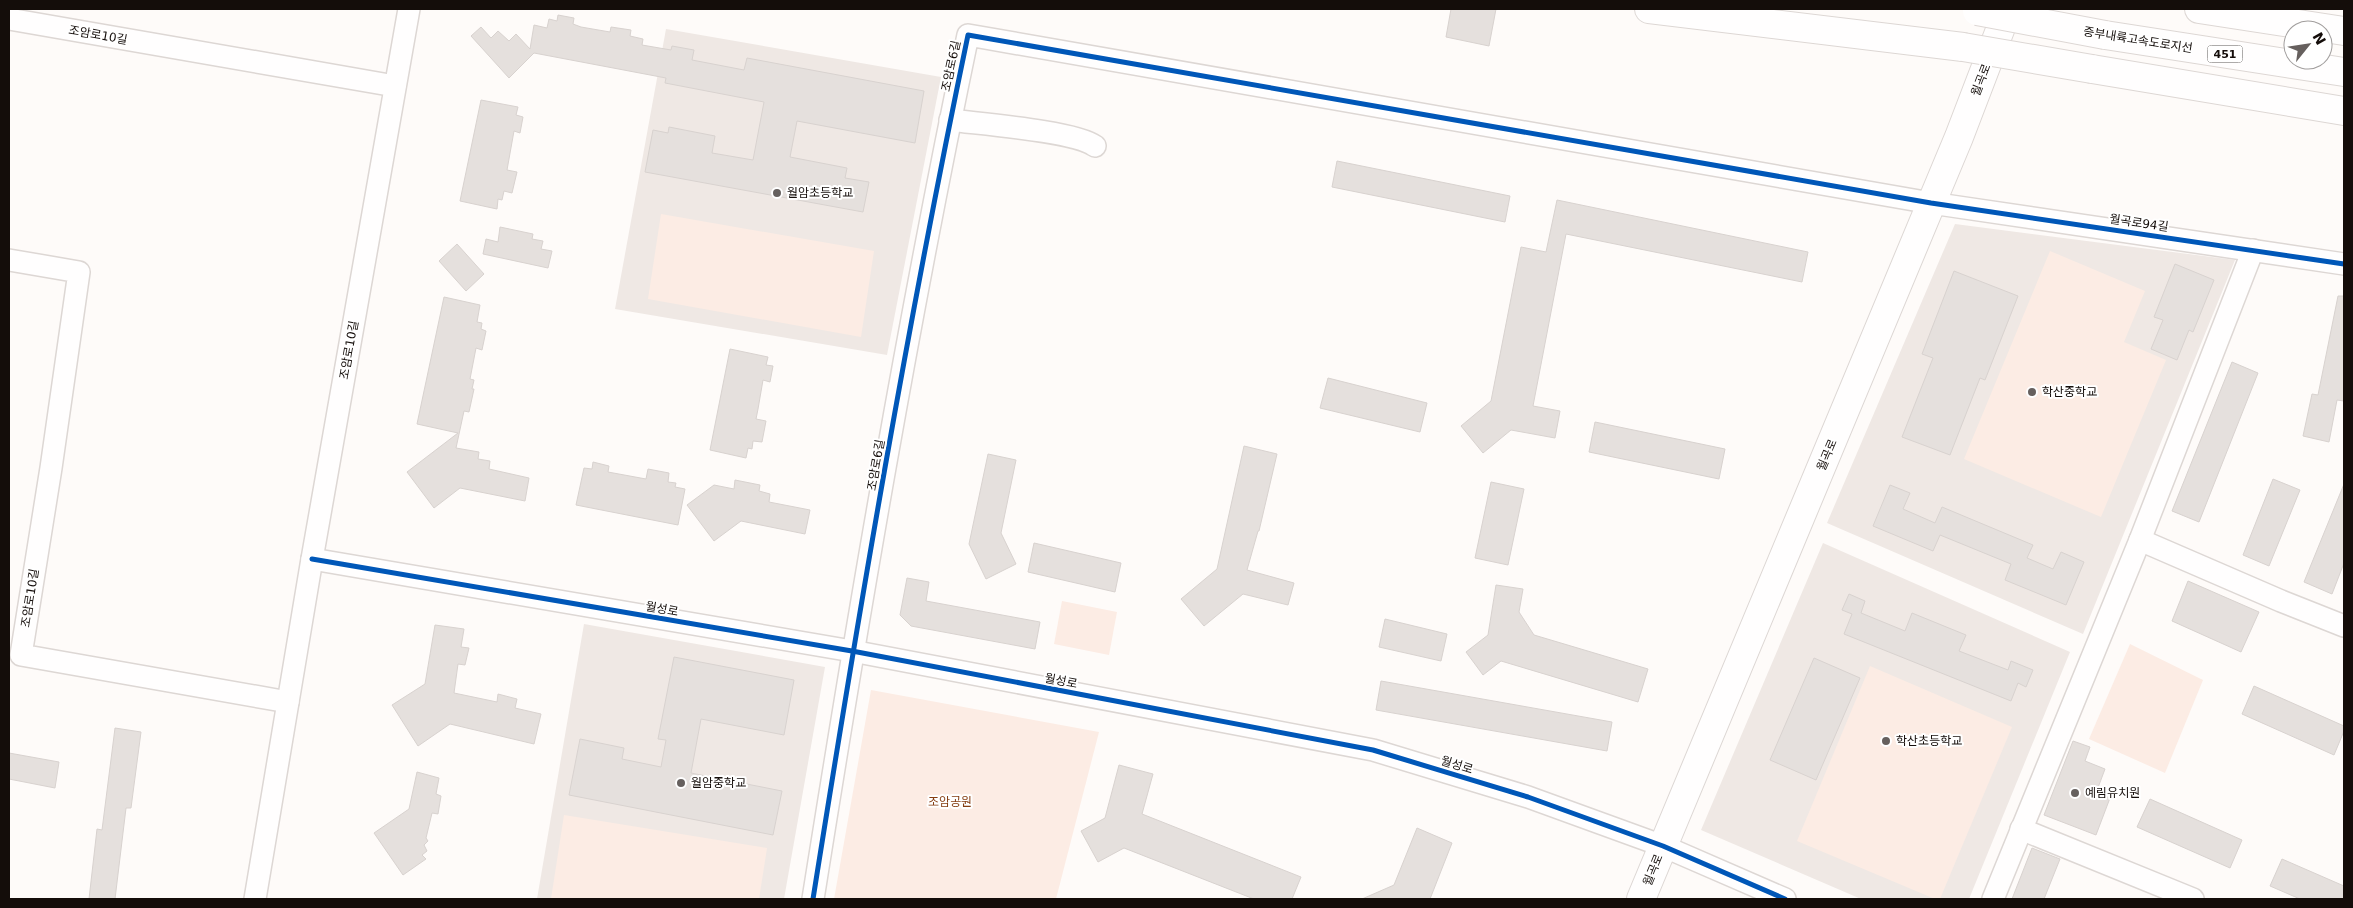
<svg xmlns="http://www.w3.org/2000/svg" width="2353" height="908" font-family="'DejaVu Sans','Noto Sans KR',sans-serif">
<rect width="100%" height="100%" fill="#fefbf9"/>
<g fill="#efe8e4">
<path d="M 666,29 L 941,77 L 887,355 L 615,309 Z"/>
<path d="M 1955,224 L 2235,260 L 2083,634 L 1827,523 Z"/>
<path d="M 1823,543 L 2070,652 L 1969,899 L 1861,899 L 1701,830 Z"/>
<path d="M 584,624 L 825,667 L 784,899 L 537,899 Z"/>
</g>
<g fill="#fcece4">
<path d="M 661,214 L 874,251 L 861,337 L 648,299 Z"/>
<path d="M 2050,251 L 2145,291 L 2124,342 L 2166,360 L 2101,517 L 1964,459 Z"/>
<path d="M 1062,601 L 1117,612 L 1109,655 L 1054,644 Z"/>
<path d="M 2130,644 L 2203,680 L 2165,773 L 2089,739 Z"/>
<path d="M 1870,666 L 2012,727 L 1940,899 L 1935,899 L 1797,841 Z"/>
<path d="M 871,690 L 1099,732 L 1056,899 L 834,899 Z"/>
<path d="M 564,815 L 767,848 L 759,899 L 551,899 Z"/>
</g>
<g fill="#e5e0dd" stroke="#d8d2cf">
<path d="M 1451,9 L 1496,9 L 1489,46 L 1446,37 Z"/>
<path d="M 558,15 L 574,18 L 573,24 L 581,27 L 610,32 L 611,27 L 631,30 L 630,36 L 643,39 L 642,45 L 671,50 L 672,46 L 694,50 L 692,60 L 744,70 L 747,58 L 924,91 L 915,143 L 797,121 L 790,157 L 847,168 L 845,178 L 869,182 L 863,212 L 645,172 L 653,130 L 668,133 L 669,127 L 715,136 L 712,153 L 753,160 L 764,102 L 665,83 L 666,78 L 534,53 L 509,78 L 471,36 L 481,27 L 491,38 L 498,31 L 509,41 L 516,34 L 530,49 L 534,25 L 547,28 L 549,19 L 557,21 Z"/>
<path d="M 481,100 L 518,107 L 516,115 L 523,117 L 520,133 L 514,131 L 507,170 L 517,172 L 512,193 L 504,191 L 502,200 L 498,199 L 497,209 L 460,201 Z"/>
<path d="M 1337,161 L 1510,196 L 1505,222 L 1332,187 Z"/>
<path d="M 1557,200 L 1808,252 L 1802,282 L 1566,234 L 1533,406 L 1560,411 L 1555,438 L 1511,430 L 1483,453 L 1461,426 L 1491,401 L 1521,247 L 1546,252 Z"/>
<path d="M 500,227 L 533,234 L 532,239 L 543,241 L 541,249 L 552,251 L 548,268 L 483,254 L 486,239 L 498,242 Z"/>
<path d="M 457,244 L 484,274 L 466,291 L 439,261 Z"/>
<path d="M 2175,264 L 2214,280 L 2193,332 L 2189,330 L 2177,360 L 2151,349 L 2163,320 L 2154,317 Z"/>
<path d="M 1954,271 L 2018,296 L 1985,380 L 1980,378 L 1950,455 L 1902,437 L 1933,358 L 1922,354 Z"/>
<path d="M 2338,296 L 2344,296 L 2344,401 L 2337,400 L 2329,442 L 2303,436 L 2312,394 L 2318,395 Z"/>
<path d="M 444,297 L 480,305 L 477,322 L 482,323 L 481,329 L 486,331 L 482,350 L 476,348 L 470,379 L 474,380 L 472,389 L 474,389 L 469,412 L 464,411 L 456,448 L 479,452 L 478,459 L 490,461 L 489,469 L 529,478 L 525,501 L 460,488 L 434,508 L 407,472 L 458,433 L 417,424 Z"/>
<path d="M 730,349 L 768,357 L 766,365 L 773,366 L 770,382 L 763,380 L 758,409 L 756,419 L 766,421 L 762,442 L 753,441 L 752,449 L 748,448 L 746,458 L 710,450 Z"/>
<path d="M 2232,362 L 2258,373 L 2199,522 L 2172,511 Z"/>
<path d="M 1328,378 L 1427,403 L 1420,432 L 1320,408 Z"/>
<path d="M 1595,422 L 1725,449 L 1719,479 L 1589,452 Z"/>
<path d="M 1244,446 L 1277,454 L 1259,531 L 1258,531 L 1247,570 L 1294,583 L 1288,605 L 1243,594 L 1204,626 L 1181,599 L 1217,569 Z"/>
<path d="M 988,454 L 1016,460 L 1001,533 L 1016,564 L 986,579 L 969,544 Z"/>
<path d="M 593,462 L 609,466 L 608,472 L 646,479 L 648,469 L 669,473 L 668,482 L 676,483 L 675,487 L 685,489 L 678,525 L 576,505 L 584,468 L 592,469 Z"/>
<path d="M 2273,479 L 2300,490 L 2269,566 L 2243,555 Z"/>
<path d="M 735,480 L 760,485 L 759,491 L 770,494 L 769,502 L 810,510 L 805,534 L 741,521 L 714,541 L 687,505 L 714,485 L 734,489 Z"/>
<path d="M 1491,482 L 1524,489 L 1508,565 L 1475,558 Z"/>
<path d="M 2344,484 L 2344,563 L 2332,594 L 2304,582 Z"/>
<path d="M 1890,485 L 1910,493 L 1903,509 L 1935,523 L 1942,507 L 2033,545 L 2027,558 L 2053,569 L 2061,552 L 2084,562 L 2066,605 L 2005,580 L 2011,564 L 1940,535 L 1933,551 L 1873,526 Z"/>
<path d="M 1034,543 L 1121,563 L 1115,592 L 1028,572 Z"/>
<path d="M 907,578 L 929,582 L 926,601 L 1040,622 L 1035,649 L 911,626 L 900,615 Z"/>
<path d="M 2188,581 L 2259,612 L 2241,652 L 2172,621 Z"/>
<path d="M 1496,585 L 1523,589 L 1519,612 L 1534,635 L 1648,669 L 1638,702 L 1501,661 L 1483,675 L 1466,652 L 1488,635 Z"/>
<path d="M 1849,594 L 1865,601 L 1861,613 L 1905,631 L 1912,613 L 1966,635 L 1959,651 L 2008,670 L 2011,661 L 2033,670 L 2026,687 L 2018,683 L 2011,701 L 1844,634 L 1852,614 L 1842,610 Z"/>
<path d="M 1385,619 L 1447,634 L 1441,661 L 1379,647 Z"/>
<path d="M 435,625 L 464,629 L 461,647 L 469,648 L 465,665 L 458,664 L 454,693 L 497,702 L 498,694 L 517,699 L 515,708 L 541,714 L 534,744 L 450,724 L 418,746 L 392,705 L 425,684 Z"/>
<path d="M 674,657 L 794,680 L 784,735 L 701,719 L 691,773 L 782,791 L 773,835 L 569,795 L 580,739 L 624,748 L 622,759 L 661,767 L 666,740 L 658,739 Z"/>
<path d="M 1814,658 L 1860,678 L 1816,780 L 1770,760 Z"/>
<path d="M 1381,681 L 1612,722 L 1607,751 L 1376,710 Z"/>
<path d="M 2254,686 L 2344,726 L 2344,731 L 2334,755 L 2242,714 Z"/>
<path d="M 115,728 L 141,732 L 131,808 L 126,808 L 115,899 L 89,899 L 97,829 L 102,830 Z"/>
<path d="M 2073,741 L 2090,747 L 2085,761 L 2105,769 L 2096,793 L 2110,798 L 2096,835 L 2044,815 Z"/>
<path d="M 9,753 L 59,762 L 55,788 L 9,779 Z"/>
<path d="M 1119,765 L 1153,774 L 1142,814 L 1301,877 L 1292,899 L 1254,899 L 1124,848 L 1098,862 L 1081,831 L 1105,818 Z"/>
<path d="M 417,772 L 439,778 L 436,794 L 441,796 L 438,814 L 432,813 L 426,838 L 428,841 L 424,845 L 427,851 L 422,855 L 426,859 L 403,875 L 374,833 L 409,809 Z"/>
<path d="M 2150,799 L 2242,840 L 2230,868 L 2137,827 Z"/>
<path d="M 1417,828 L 1452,843 L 1430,899 L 1362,899 L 1394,885 Z"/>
<path d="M 2032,848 L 2060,859 L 2044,899 L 2012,899 Z"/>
<path d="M 2282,859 L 2344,886 L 2344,899 L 2300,899 L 2270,886 Z"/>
</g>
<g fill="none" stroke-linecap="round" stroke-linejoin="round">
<g stroke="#ddd7d4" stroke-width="24">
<g id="minor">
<path d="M 9,19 L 395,86"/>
<path d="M 950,120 C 980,124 1075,131 1095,146"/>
<path d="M 9,260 L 79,272 L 51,468 L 21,655 L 288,702"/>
<path d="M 2140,540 L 2281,601 L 2344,626"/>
<path d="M 312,559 L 852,651 L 1373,750 L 1528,797 L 1663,846 L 1785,899"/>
<path d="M 2021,829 L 2193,899"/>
<path d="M 255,899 L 312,559 L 409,9"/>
<path d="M 813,899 C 859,610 908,322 968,35 L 1931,203 L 2344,264"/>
<path d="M 1993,899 L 2140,540 L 2253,250"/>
</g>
</g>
<g stroke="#ddd7d4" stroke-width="30">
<path id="major" d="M 1641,899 L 1959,137 L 2008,9"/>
</g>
<g stroke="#ddd7d4" stroke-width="30">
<g id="highway">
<path d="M 1649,9 L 1963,47"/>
<path d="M 2199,9 L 2344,31"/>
<path d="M 2105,35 L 2344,72"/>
<path d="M 2092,69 L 2344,111"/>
</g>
</g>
<use href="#minor" stroke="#fffefe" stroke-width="21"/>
<use href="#major" stroke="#fffefe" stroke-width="28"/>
<use href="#highway" stroke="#fffefe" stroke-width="28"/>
<g stroke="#ddd7d4" stroke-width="30" stroke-linecap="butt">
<g id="highway-bridge">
<path d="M 1977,11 L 2105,35"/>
<path d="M 1963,47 L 2092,69"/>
</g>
</g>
<use href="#highway-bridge" stroke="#fffefe" stroke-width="28"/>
<g stroke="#fff" stroke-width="8">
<g id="cycleway">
<path d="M 312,559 L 852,651 L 1373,750 L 1528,797 L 1663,846 L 1785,899"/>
<path d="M 813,899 C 859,610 908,322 968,35 L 1931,203 L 2344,264"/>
</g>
</g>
<use href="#cycleway" stroke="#0057b8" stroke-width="5"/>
</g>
<g fill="#66605e" stroke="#fff" stroke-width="2">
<circle cx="777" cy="193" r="5"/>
<circle cx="2032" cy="392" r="5"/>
<circle cx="1886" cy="741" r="5"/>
<circle cx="681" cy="783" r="5"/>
<circle cx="2075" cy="793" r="5"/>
</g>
<g text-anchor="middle" stroke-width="4" stroke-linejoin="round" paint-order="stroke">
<rect fill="#fff" stroke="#5a5654" stroke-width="1" x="2207.5" y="45.5" width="35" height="17" rx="4"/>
<g font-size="11" font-weight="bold" fill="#140d0a">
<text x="2225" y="58">451</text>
</g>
<g font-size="12" fill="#140d0a" stroke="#fff">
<text transform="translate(98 35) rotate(10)" y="4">조암로10길</text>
<text transform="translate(2138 40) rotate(9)" y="4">중부내륙고속도로지선</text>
<text transform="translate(951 66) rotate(-78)" y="4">조암로6길</text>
<text transform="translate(1981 80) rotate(-69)" y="4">월곡로</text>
<text transform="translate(2139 223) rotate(8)" y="4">월곡로94길</text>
<text transform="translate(349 350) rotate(-80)" y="4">조암로10길</text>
<text transform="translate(1827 455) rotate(-67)" y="4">월곡로</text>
<text transform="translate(876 465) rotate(-80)" y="4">조암로6길</text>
<text transform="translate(30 598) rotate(-81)" y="4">조암로10길</text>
<text transform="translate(662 609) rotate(10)" y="4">월성로</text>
<text transform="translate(1061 681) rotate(11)" y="4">월성로</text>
<text transform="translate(1457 765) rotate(17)" y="4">월성로</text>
<text transform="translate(1653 870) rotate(-68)" y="4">월곡로</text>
</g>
<g font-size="12" fill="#140d0a" stroke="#fff" text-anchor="start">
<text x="787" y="197">월암초등학교</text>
<text x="2042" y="396">학산중학교</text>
<text x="1896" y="745">학산초등학교</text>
<text x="691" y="787">월암중학교</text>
<text x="2085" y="797">예림유치원</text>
</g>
<g font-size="12" fill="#843c10" stroke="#fff">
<text x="950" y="806">조암공원</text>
</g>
</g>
<rect width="2353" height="908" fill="none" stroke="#140d0a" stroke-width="20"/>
<g transform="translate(2308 45) rotate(60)"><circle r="24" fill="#ffffff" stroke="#a19e9d"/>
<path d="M0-4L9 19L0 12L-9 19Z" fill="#66605e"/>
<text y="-8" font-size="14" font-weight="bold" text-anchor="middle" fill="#140d0a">N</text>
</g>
</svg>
